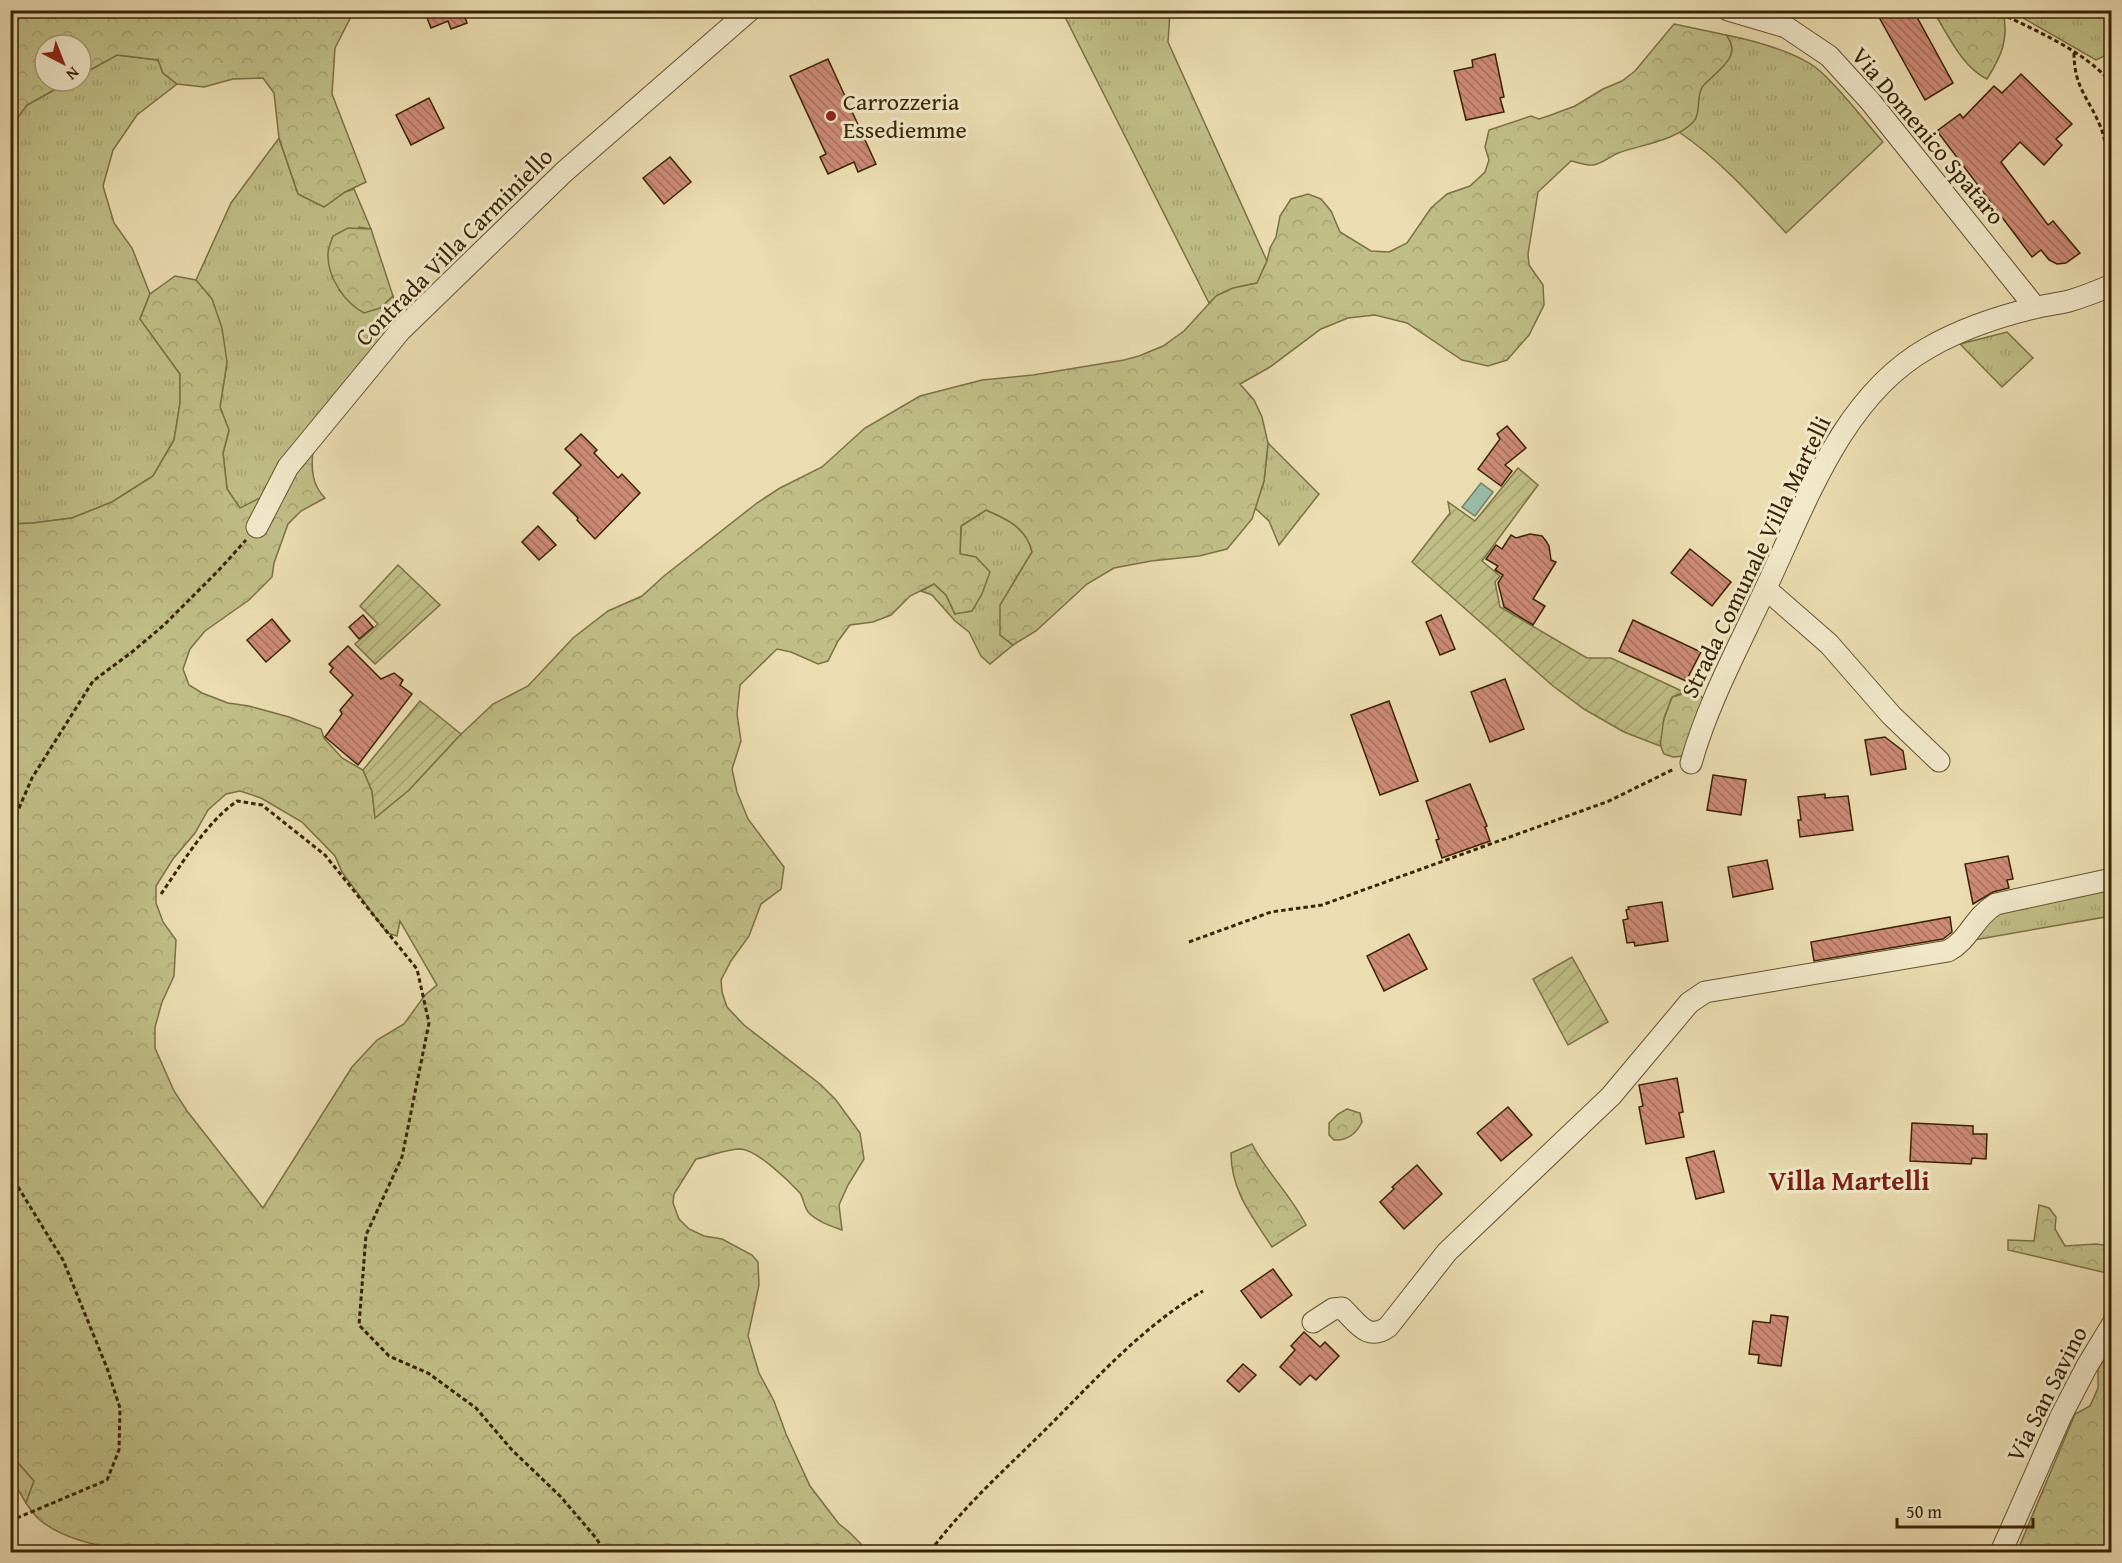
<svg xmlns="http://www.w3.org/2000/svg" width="2122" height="1563" font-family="'Gentium Book Plus',serif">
<defs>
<pattern id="grass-tufts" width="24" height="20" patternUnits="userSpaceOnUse" patternTransform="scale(1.5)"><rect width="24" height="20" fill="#c0be86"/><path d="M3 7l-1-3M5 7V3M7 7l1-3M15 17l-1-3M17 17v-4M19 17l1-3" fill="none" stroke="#a6a372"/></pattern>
<pattern id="forest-crowns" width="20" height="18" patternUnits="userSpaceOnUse" patternTransform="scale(1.5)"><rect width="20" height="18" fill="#c0be86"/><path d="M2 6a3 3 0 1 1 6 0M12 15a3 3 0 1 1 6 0" fill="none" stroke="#a6a372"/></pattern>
<pattern id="garden-furrows" width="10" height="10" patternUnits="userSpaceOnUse" patternTransform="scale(1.5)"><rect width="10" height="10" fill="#c0be86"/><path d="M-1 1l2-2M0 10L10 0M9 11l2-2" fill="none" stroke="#a6a372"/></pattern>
<pattern id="building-back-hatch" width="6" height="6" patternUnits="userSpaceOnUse" patternTransform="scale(1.5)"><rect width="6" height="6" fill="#cd8a77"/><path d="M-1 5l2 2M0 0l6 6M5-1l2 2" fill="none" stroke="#a7705f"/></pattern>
</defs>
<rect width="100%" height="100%" fill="#ebddb1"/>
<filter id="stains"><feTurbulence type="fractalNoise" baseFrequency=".00333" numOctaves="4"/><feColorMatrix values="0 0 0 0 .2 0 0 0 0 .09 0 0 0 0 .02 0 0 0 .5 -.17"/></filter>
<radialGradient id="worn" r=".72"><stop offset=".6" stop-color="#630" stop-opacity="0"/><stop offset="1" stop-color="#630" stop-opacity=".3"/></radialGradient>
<g fill="url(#grass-tufts)" stroke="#7c7045" stroke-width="1.5">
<path d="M 1062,11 L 1170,11 L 1168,42 L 1267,261 L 1257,283 C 1240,286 1222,289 1209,303 Z"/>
<path d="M 2011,11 L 2111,11 L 2111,53 L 2096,60 Z"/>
<path d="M 1726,35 C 1752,40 1801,53 1821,72 C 1844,93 1863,119 1883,142 L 1786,233 C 1752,196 1720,160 1679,132 C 1683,128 1691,125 1694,120 C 1701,111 1695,98 1701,88 C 1712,70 1745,59 1726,35 Z"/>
<path d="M 117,55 L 158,60 L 163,73 L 177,84 L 137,115 L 113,150 L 103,186 L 114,223 L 132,248 L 150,294 L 140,319 L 180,374 L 180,403 L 174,440 L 153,476 L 112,502 L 72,518 L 33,523 L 11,524 L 10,127 L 27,105 L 70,81 L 81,81 L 81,75 Z"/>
<path d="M 279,138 L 298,194 L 324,207 L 345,192 L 354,189 L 371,229 L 359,227 L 339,290 L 348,299 L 380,308 L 393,296 L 400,321 L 266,495 L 240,509 L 227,489 L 223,453 L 229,431 L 220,407 L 227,362 L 196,280 L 231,203 Z"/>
<path d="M 2007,332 L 2033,358 L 2002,387 L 1960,344 Z"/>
<path d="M 1268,443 L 1319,494 L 1279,545 L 1269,521 L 1255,508 L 1264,481 Z"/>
<path d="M 986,510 C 1007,519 1027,528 1032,552 L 1013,583 L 1000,635 L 1013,645 L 990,664 L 981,656 L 969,632 L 955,621 L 932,595 L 921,591 L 934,584 L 946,595 L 955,614 L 976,557 L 960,554 L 961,526 Z"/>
<path d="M 2111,885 L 2111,916 L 1974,940 L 1987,921 L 2003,909 Z"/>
<path d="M 10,1428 L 14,1458 L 34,1481 L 26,1503 L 11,1478 Z"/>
</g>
<g fill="url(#forest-crowns)" stroke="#7c7045" stroke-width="1.5" fill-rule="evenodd">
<path d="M 11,10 L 354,11 L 335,48 L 332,94 L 366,182 L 345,192 L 324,207 L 298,194 L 279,138 L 274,93 L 263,78 L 233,79 L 204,87 L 177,84 L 163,73 L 158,60 L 117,55 L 81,75 L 81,45 L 45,45 L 45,81 L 70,81 L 27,105 L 11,127 Z"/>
<path d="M 1933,11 L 2003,11 C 2009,39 2002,55 1987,79 C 1961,66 1948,34 1933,11 Z"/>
<path d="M 1674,24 L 1726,35 C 1744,57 1716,71 1703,86 C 1695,97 1702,111 1694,121 C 1678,140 1641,145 1618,153 C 1611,156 1602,164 1593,165 C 1587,166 1577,162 1571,161 L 1538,192 L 1528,254 L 1529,265 L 1543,285 L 1544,305 L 1529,335 L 1507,360 L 1488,366 L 1462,360 L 1407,323 L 1375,315 L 1348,318 L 1321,329 L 1270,367 L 1240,384 L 1254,400 L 1262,417 L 1268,443 L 1264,481 L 1252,519 L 1227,549 L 1199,556 L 1151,561 L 1114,568 L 1087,584 L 1036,631 L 1013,645 L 1000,635 L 1000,605 L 1032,552 C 1027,528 1007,519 986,510 L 961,526 L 960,554 L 976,557 L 990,572 L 982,594 L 972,611 L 955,614 L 946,595 L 934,584 L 910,596 L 891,615 L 873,622 L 850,625 L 838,641 L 828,661 L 818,664 L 791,652 L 777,649 L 740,685 L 737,714 L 741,741 L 732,769 L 737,792 L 748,819 L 784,867 L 781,889 L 761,904 L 749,936 L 731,961 L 721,980 L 722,992 L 727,1007 L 744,1025 L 820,1084 L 836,1100 L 860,1133 L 864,1159 L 848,1185 L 839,1205 L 842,1230 C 831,1226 818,1222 809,1213 C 804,1208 804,1199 800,1193 C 789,1181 757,1150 741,1149 C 725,1149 711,1156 696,1159 L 674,1194 L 673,1203 L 679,1219 L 689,1229 L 704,1236 L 722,1239 L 752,1255 L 758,1262 L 759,1285 L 748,1336 L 759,1373 L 774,1401 L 786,1434 L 810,1486 L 839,1524 L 848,1531 L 869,1552 L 129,1552 C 100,1546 65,1540 41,1521 C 35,1516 30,1509 26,1503 L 34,1481 L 14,1458 L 11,1428 L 11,524 L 33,523 L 72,518 L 112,502 L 153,476 L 174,440 L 180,403 L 180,374 L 140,319 L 150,294 L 175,276 L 196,280 L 212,299 L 222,328 L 227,362 L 220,407 L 229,430 L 223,453 L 227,489 L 240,508 L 266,495 L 313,451 C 311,469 312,485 325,498 L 301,511 L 288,524 L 274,563 L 272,577 L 249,600 L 205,631 L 190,649 L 183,669 L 189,685 L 202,693 L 228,703 L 249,706 L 289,717 L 321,729 L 324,738 L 342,758 L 363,770 L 372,791 L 375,817 L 409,790 L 457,738 L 493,704 L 528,686 L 573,638 L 608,611 L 642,596 L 664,576 L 757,503 L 780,488 L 822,467 L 865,428 L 920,396 L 982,380 L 1033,375 L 1124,360 L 1139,356 L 1163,346 L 1184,331 L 1216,296 L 1233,288 L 1257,283 L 1267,261 L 1270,248 L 1276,237 L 1280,216 L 1291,199 L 1308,194 L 1321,199 L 1331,211 L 1340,232 L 1371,251 L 1389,252 L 1407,243 L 1431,208 L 1447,194 L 1470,186 L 1485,172 L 1489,160 L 1485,147 L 1489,130 L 1531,116 L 1539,119 L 1551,115 L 1575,106 L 1603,89 L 1622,81 L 1635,71 ZM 240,791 L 261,798 L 302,822 L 335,856 L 342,872 L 387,933 L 397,936 L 400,921 L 437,985 L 425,995 L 404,1024 L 377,1040 L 352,1067 L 263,1208 L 187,1111 L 174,1091 L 155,1048 L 155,1027 L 162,1002 L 174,976 L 176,940 L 163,922 L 156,903 L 156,886 L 173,859 L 195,833 L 208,810 L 226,794 Z"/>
<path d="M 348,228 L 371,229 L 393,296 L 380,308 L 364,313 C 345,303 327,277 328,254 C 328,248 331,242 333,236 Z"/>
<path d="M 1696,690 L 1704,700 L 1685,756 L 1673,757 L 1664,754 C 1654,737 1666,714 1672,697 Z"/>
<path d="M 1347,1109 L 1360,1113 L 1362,1122 C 1356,1134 1347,1141 1334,1140 L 1329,1135 L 1329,1123 L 1338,1114 Z"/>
<path d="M 1252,1144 C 1267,1173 1291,1195 1306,1225 L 1272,1247 C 1252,1216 1231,1191 1231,1153 Z"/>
<path d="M 2039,1205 L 2049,1208 L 2056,1217 L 2055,1229 L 2065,1246 L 2096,1244 L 2111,1246 L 2111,1274 L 2008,1250 L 2008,1240 L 2034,1241 Z"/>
<path d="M 2111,1348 L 2111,1413 L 2107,1438 L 2111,1446 L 2111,1531 L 2102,1552 L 2017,1552 L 2075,1414 L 2090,1406 L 2098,1388 L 2098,1369 Z"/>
</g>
<g fill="url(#garden-furrows)" stroke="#7c7045" stroke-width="1.5">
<path d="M 1518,468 L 1538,485 L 1482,561 L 1500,576 L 1495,582 L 1500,607 L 1587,658 L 1611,658 L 1684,692 L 1672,697 L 1664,718 L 1660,746 L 1624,732 L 1584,709 L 1553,686 L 1412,562 L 1450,513 L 1448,502 L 1475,521 Z"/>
<path d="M 398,565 L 440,605 L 375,664 L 355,644 L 378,624 L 360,606 Z"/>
<path d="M 420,701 L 461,734 L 409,790 L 375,818 L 372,791 L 363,770 Z"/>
<path d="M 1572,957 L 1608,1022 L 1568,1045 L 1533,979 Z"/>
</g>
<path fill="#99bca8" stroke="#727f66" stroke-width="1.5" d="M 1481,483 L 1493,492 L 1475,516 L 1462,507 Z"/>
<g fill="url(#building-back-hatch)" stroke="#382304" stroke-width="1.5">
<path d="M 424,10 L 473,10 L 473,11 L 464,15 L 467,23 L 451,29 L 448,21 L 431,28 Z"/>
<path d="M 1875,10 L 1913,10 L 1953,83 L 1925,100 Z"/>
<path d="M 1495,54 L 1504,97 L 1500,98 L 1504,112 L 1466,120 L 1454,71 L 1473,67 L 1472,60 Z"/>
<path d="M 828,59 L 876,164 L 858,172 L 854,162 L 828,174 L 820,157 L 826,154 L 790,76 Z"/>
<path d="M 2021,74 L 2072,124 L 2056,139 L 2062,145 L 2044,165 L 2020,142 L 2001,162 L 2048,225 L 2053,221 L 2080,253 L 2066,263 L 2057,264 L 2049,260 L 2041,250 L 2032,257 L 1937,131 L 1960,114 L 1963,118 L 1994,86 L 2002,93 Z"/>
<path d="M 429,98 L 444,128 L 411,145 L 396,115 Z"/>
<path d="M 670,157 L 691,182 L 664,204 L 643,178 Z"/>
<path d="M 1507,426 L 1526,448 L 1505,465 L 1512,471 L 1501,486 L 1478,469 L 1500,439 L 1497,434 Z"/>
<path d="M 581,434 L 597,450 L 594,453 L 618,478 L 622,474 L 640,493 L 595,539 L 577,520 L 578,518 L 553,493 L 581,465 L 565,449 Z"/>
<path d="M 538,526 L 556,545 L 539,560 L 522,542 Z"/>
<path d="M 1530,534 L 1542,536 L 1546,541 L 1549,546 L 1551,560 L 1556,562 L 1533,599 L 1545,606 L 1533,625 L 1504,607 L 1498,583 L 1503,575 L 1495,570 L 1498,566 L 1486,559 L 1496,545 L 1502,549 L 1511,535 L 1516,538 Z"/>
<path d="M 1690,549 L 1731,582 L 1712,606 L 1671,573 Z"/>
<path d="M 363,615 L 373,627 L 359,639 L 349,627 Z"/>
<path d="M 1441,615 L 1455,649 L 1440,655 L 1426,622 Z"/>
<path d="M 272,619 L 290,641 L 266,662 L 247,640 Z"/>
<path d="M 1633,620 L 1701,652 L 1686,681 L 1619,651 Z"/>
<path d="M 348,646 L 381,679 L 394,673 L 403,680 L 400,685 L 412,694 L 358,765 L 325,737 L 342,714 L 340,710 L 353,695 L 330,672 L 333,668 L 329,664 Z"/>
<path d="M 1505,679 L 1524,729 L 1490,742 L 1471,692 Z"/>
<path d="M 1389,701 L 1418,781 L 1380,795 L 1351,715 Z"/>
<path d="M 1885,737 L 1903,751 L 1906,769 L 1871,775 L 1865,740 Z"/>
<path d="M 1713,775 L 1746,780 L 1741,815 L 1707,810 Z"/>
<path d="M 1470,784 L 1487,826 L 1485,827 L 1490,841 L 1442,858 L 1436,840 L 1439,839 L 1426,801 Z"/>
<path d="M 1825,794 L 1825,798 L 1848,796 L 1853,830 L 1800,837 L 1798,820 L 1801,820 L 1798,797 Z"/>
<path d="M 2008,856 L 2013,879 L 2007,880 L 2009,888 L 1993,892 L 1973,904 L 1965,864 Z"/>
<path d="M 1767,860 L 1773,889 L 1733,897 L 1728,867 Z"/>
<path d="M 1662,902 L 1668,941 L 1635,946 L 1634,942 L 1627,943 L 1623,920 L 1628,919 L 1626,910 L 1629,909 L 1628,907 Z"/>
<path d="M 1950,917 L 1952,932 L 1943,939 L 1814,961 L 1811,942 Z"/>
<path d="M 1409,934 L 1427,969 L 1384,991 L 1367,956 Z"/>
<path d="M 1677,1078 L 1683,1112 L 1679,1113 L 1684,1137 L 1646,1144 L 1639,1107 L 1643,1106 L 1639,1085 Z"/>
<path d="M 1508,1107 L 1532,1135 L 1501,1161 L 1477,1133 Z"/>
<path d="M 1912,1123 L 1973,1126 L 1973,1134 L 1987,1134 L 1986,1159 L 1972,1158 L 1971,1164 L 1910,1161 Z"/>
<path d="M 1714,1151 L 1724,1192 L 1696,1199 L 1686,1158 Z"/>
<path d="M 1417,1165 L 1442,1194 L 1404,1229 L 1380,1202 L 1394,1189 L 1392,1187 Z"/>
<path d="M 1273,1269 L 1292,1295 L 1261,1318 L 1241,1291 Z"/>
<path d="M 1771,1315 L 1788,1317 L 1781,1366 L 1758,1363 L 1759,1355 L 1749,1354 L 1753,1321 L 1770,1323 Z"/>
<path d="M 1304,1332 L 1320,1347 L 1325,1342 L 1339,1356 L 1316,1380 L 1310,1375 L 1300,1385 L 1280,1367 L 1295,1350 L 1291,1346 Z"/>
<path d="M 1243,1364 L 1256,1375 L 1239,1392 L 1227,1381 Z"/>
</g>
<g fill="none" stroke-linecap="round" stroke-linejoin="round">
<g stroke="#65522f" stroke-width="23">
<g id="minor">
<path d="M 1728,10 L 1786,27 L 1829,56 L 1870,101 L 2035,307"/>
<path d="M 257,527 L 288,467 L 400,331 L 564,172 L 750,10"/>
<path d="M 1766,589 L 1829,644 L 1891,715 L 1939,761"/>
<path d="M 1691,763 C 1708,703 1738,648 1764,592 C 1805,506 1841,397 1928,348 C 1961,329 1997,317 2034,308 C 2045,305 2057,304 2069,301 C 2083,297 2098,291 2112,285"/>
<path d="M 1313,1322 L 1333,1309 L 1342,1308 C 1357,1322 1367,1342 1388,1327 L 1447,1252 L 1611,1096 L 1689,1003 L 1705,992 L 1948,951 C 1970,939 1973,918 1996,904 L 2112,879"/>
<path d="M 2001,1552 L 2061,1416 L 2087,1366 L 2112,1325"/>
</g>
</g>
<g stroke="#382304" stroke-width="3" stroke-dasharray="4.5 3" stroke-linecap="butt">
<path d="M 1994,10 C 2031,29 2085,50 2112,84"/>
<path d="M 2074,53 C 2074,88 2089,98 2101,128 C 2106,141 2107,157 2109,170 L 2112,174"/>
<path d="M 10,829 L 32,778 L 93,681 L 132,652 L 164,625 L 218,571 L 246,540"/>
<path d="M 161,894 C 184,861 205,824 237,801 L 262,805 L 325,855 L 417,969 L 429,1023 L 402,1157 L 366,1235 L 359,1325 L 389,1356 L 428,1373 L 476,1408 L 512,1450 L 561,1497 L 596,1538 L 605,1552"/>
<path d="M 1189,942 L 1271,912 L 1322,905 L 1609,801 L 1674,769"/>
<path d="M 10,1174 L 63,1260 L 107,1368 L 120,1408 L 119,1450 L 107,1480 L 10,1521"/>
<path d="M 935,1545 C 969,1501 1010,1465 1049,1426 C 1098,1377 1143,1326 1203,1291"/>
</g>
<use href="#minor" stroke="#f2e9cc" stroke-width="21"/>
</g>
<circle fill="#8f2418" stroke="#f2e9cc" stroke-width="2" cx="831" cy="116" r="6"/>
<g text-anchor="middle" stroke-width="6" stroke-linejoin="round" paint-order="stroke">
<g font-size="24" fill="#382304" stroke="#f2e9cc" text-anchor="start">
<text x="843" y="110">Carrozzeria<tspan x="843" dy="28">Essediemme</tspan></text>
</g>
<g font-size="24" fill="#382304" stroke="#f2e9cc">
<text transform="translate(1928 136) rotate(50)" y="8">Via Domenico Spataro</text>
<text transform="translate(454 247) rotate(-45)" y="8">Contrada Villa Carminiello</text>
<text transform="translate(1756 557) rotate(-64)" y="8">Strada Comunale Villa Martelli</text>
<text transform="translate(2047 1394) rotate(-63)" y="8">Via San Savino</text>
</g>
<g font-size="27" font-weight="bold" fill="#7a1f14" stroke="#f2e9cc">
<text x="1849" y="1190">Villa Martelli</text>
</g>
</g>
<rect width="2122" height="1563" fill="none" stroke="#ebddb1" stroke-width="36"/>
<rect x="12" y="12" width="2098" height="1539" fill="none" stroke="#382304" stroke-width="3"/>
<rect x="18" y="18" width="2086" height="1527" fill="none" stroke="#382304" stroke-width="1.5"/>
<g transform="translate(63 63) rotate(138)"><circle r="28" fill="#f2e9cc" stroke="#a89a7c" stroke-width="1.5"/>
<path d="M0-4.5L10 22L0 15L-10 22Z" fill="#8f2418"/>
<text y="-9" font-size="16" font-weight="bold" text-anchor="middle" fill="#382304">N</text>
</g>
<path d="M1897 1518v9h136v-9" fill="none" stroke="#382304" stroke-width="3"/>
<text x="1906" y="1518" font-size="18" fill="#382304" stroke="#f2e9cc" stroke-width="4.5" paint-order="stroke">50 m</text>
<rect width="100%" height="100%" filter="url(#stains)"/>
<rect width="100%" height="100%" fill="url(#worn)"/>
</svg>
